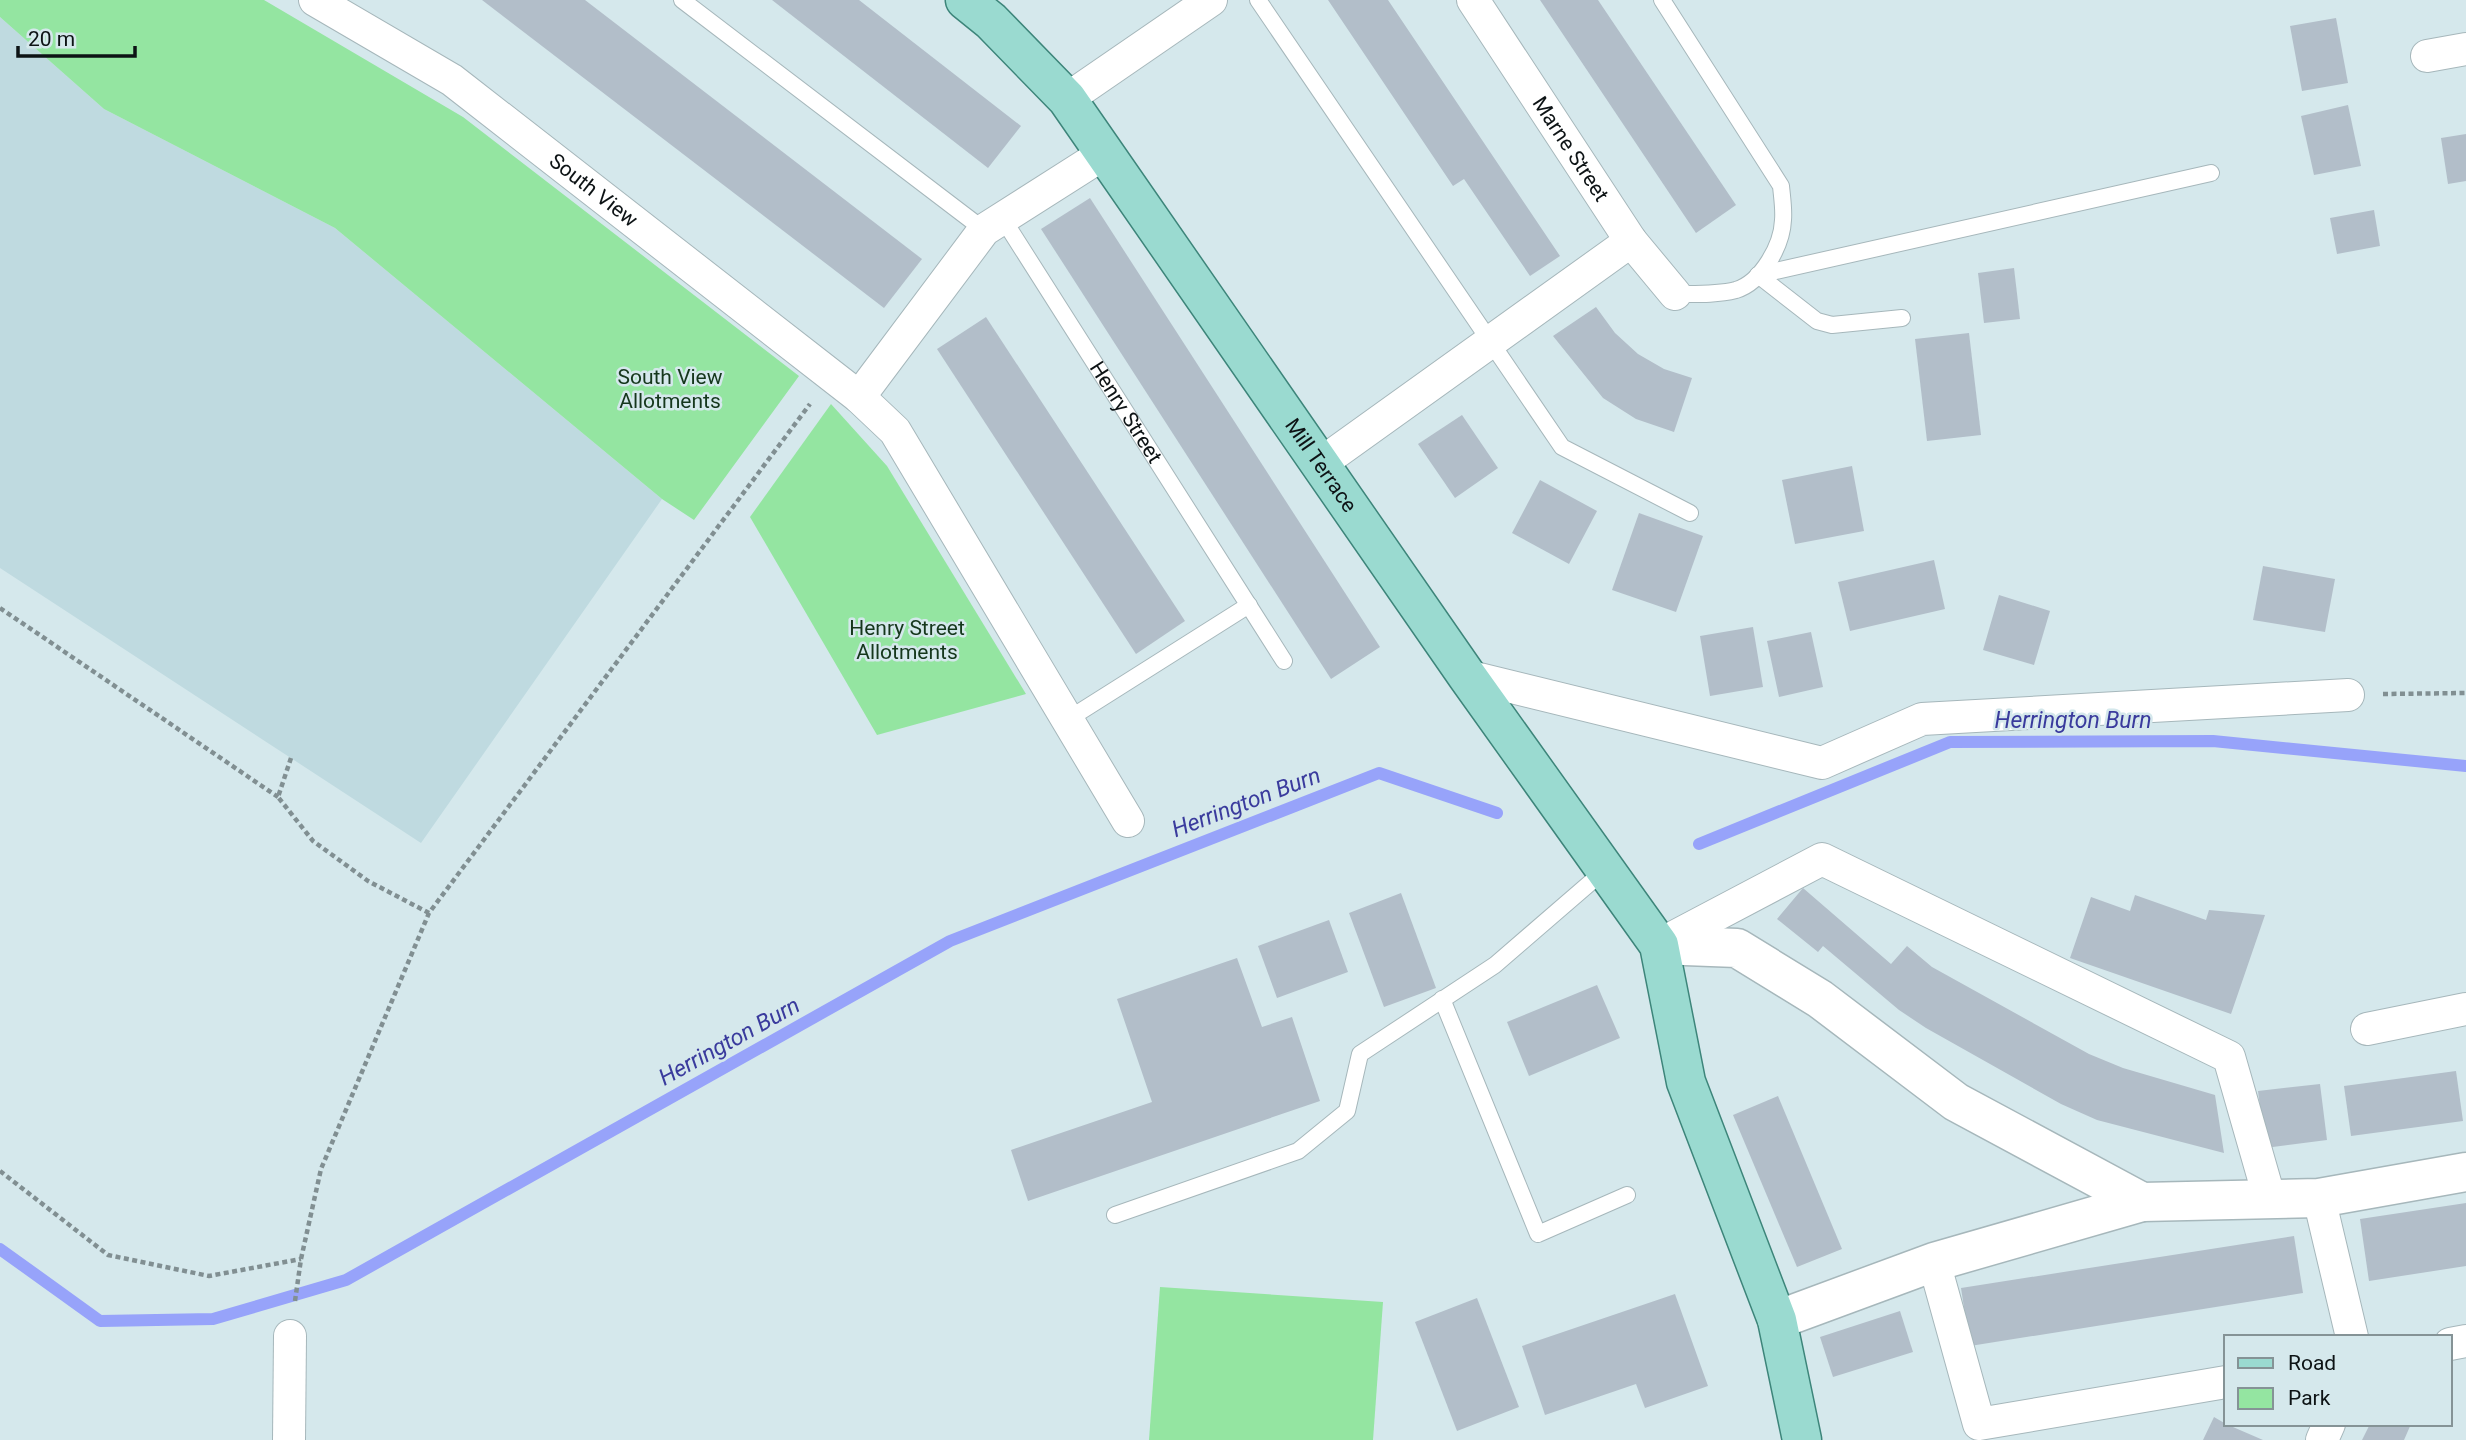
<svg xmlns="http://www.w3.org/2000/svg" width="2466" height="1440" font-family="Roboto,sans-serif">
<rect width="100%" height="100%" fill="#d5e8ec"/>
<path fill="#bfdae0" d="M 0,17 L 104,109 L 335,228 L 662,499 L 421,843 L 0,568 Z"/>
<g fill="#94e5a1">
<path d="M 0,0 L 264,0 L 463,117 L 799,376 L 694,520 L 662,499 L 335,228 L 104,109 L 0,17 Z"/>
<path d="M 831,404 L 887,466 L 1026,694 L 877,735 L 750,517 Z"/>
<path d="M 1160,1287 L 1383,1302 L 1373,1440 L 1149,1440 Z"/>
</g>
<g fill="none" stroke-linecap="round" stroke-linejoin="round">
<g stroke="#97a3fa" stroke-width="12">
<path d="M 1699,844 L 1950,742 L 2213,741 L 2466,766"/>
<path d="M 0,1249 L 100,1321 L 213,1319 L 346,1280 L 950,941 L 1379,773 L 1497,813"/>
</g>
</g>
<g fill="#b2bec9">
<path d="M 482,0 L 585,0 L 922,259 L 884,308 Z"/>
<path d="M 772,0 L 859,0 L 1021,126 L 988,168 Z"/>
<path d="M 1328,0 L 1388,0 L 1560,256 L 1530,276 L 1464,179 L 1453,186 Z"/>
<path d="M 1540,0 L 1598,0 L 1736,205 L 1696,233 Z"/>
<path d="M 2336,18 L 2348,83 L 2302,91 L 2290,26 Z"/>
<path d="M 2348,105 L 2361,166 L 2314,175 L 2301,116 Z"/>
<path d="M 2466,134 L 2466,181 L 2448,184 L 2441,138 Z"/>
<path d="M 1090,198 L 1380,647 L 1331,679 L 1041,229 Z"/>
<path d="M 2374,210 L 2380,246 L 2337,254 L 2330,218 Z"/>
<path d="M 2014,268 L 2020,319 L 1984,323 L 1978,273 Z"/>
<path d="M 1596,307 L 1615,333 L 1638,354 L 1664,369 L 1692,378 L 1674,432 L 1636,419 L 1603,398 L 1553,336 Z"/>
<path d="M 986,317 L 1185,621 L 1136,654 L 937,349 Z"/>
<path d="M 1969,333 L 1981,435 L 1927,441 L 1915,339 Z"/>
<path d="M 1462,415 L 1498,468 L 1455,498 L 1418,444 Z"/>
<path d="M 1852,466 L 1864,531 L 1795,544 L 1782,480 Z"/>
<path d="M 1540,480 L 1597,511 L 1569,564 L 1512,533 Z"/>
<path d="M 1639,513 L 1703,536 L 1676,612 L 1612,590 Z"/>
<path d="M 1934,560 L 1945,609 L 1850,631 L 1838,582 Z"/>
<path d="M 2263,566 L 2335,579 L 2325,632 L 2253,620 Z"/>
<path d="M 1999,595 L 2050,611 L 2034,665 L 1983,650 Z"/>
<path d="M 1753,627 L 1763,687 L 1710,696 L 1700,636 Z"/>
<path d="M 1811,632 L 1823,687 L 1779,697 L 1767,641 Z"/>
<path d="M 1803,888 L 1891,964 L 1907,946 L 1932,967 L 2089,1054 L 2123,1068 L 2215,1095 L 2224,1153 L 2097,1120 L 2061,1104 L 1926,1028 L 1899,1010 L 1823,946 L 1818,952 L 1777,919 Z"/>
<path d="M 1401,893 L 1436,988 L 1384,1007 L 1349,913 Z"/>
<path d="M 2135,895 L 2206,920 L 2209,910 L 2265,915 L 2231,1014 L 2070,958 L 2091,897 L 2130,911 Z"/>
<path d="M 1329,920 L 1348,972 L 1277,998 L 1258,946 Z"/>
<path d="M 1237,958 L 1262,1027 L 1292,1017 L 1320,1101 L 1028,1201 L 1011,1150 L 1152,1102 L 1117,999 Z"/>
<path d="M 1597,985 L 1620,1038 L 1529,1076 L 1507,1022 Z"/>
<path d="M 2456,1071 L 2463,1121 L 2351,1136 L 2344,1086 Z"/>
<path d="M 2320,1084 L 2327,1140 L 2265,1148 L 2258,1091 Z"/>
<path d="M 1778,1096 L 1842,1249 L 1797,1267 L 1733,1115 Z"/>
<path d="M 2466,1203 L 2466,1266 L 2369,1281 L 2360,1219 Z"/>
<path d="M 2294,1236 L 2303,1293 L 1970,1346 L 1961,1288 Z"/>
<path d="M 1675,1294 L 1708,1386 L 1645,1408 L 1636,1384 L 1545,1415 L 1522,1346 Z"/>
<path d="M 1477,1298 L 1519,1407 L 1457,1431 L 1415,1322 Z"/>
<path d="M 1900,1311 L 1913,1352 L 1833,1377 L 1820,1337 Z"/>
<path d="M 2214,1417 L 2226,1424 L 2263,1440 L 2203,1440 Z"/>
<path d="M 2370,1424 L 2411,1424 L 2404,1440 L 2362,1440 Z"/>
</g>
<g fill="none" stroke-linecap="round" stroke-linejoin="round">
<g stroke="#a6b7bb" stroke-width="18">
<g id="lane">
<path d="M 682,0 L 984,230"/>
<path d="M 1258,0 L 1562,447 L 1690,513"/>
<path d="M 1662,0 L 1781,186 C 1782,197 1784,209 1783,220 C 1782,245 1762,282 1736,290 C 1716,295 1695,294 1675,294"/>
<path id="s1" d="M 1003,219 L 1284,661"/>
<path d="M 1758,275 L 2211,173"/>
<path d="M 1758,275 L 1817,321 L 1832,325 L 1902,318"/>
<path d="M 1067,720 L 1249,605"/>
<path d="M 1442,999 L 1538,1234 L 1627,1195"/>
<path d="M 1115,1215 L 1298,1151 L 1347,1111 L 1360,1054 L 1495,965 L 1605,870"/>
</g>
</g>
<g stroke="#a6b7bb" stroke-width="34">
<g id="street">
<path id="s2" d="M 315,0 L 452,80 L 859,397 L 895,431 L 1128,821"/>
<path id="s3" d="M 1473,0 L 1631,241 L 1675,294"/>
<path d="M 2427,56 L 2466,49"/>
<path d="M 1067,99 L 1211,0"/>
<path d="M 859,397 L 984,230 L 1105,153"/>
<path d="M 1320,464 L 1631,241"/>
<path d="M 1467,676 L 1822,763 L 1922,719 L 2348,695"/>
<path d="M 1659,945 L 1822,859 L 2229,1057 L 2270,1200"/>
<path d="M 2367,1029 L 2466,1009"/>
<path d="M 2319,1198 L 2352,1337"/>
<path d="M 1934,1262 L 1979,1424 L 2226,1382"/>
<path d="M 2450,1344 L 2466,1341"/>
<path d="M 289,1440 L 290,1336"/>
<path d="M 2322,1440 L 2329,1424"/>
</g>
</g>
<g stroke="#a6b7bb" stroke-width="41">
<g id="secondary">
<path d="M 1659,945 L 1737,948 L 1820,999 L 1956,1102 L 2142,1202 L 2319,1198 L 2466,1172"/>
<path d="M 1777,1320 L 1934,1262 L 2142,1202"/>
</g>
</g>
<g stroke="#3d857a" stroke-width="41">
<g id="primary">
<path id="s4" d="M 965,0 L 991,21 L 1067,99 L 1467,676 L 1659,945 L 1686,1082 L 1777,1320 L 1802,1440"/>
</g>
</g>
<g stroke="#818f92" stroke-width="4.5" stroke-dasharray="5 3.5" stroke-linecap="butt">
<path d="M 0,608 L 278,797"/>
<path d="M 2383,694 L 2466,693"/>
<path d="M 291,758 L 278,797 L 313,841 L 368,881 L 429,913"/>
<path d="M 0,1171 L 108,1255 L 209,1276 L 301,1259"/>
<path d="M 295,1301 L 301,1259 L 321,1169 L 429,913 L 810,404"/>
</g>
<use href="#lane" stroke="#fff" stroke-width="16"/>
<use href="#street" stroke="#fff" stroke-width="32"/>
<use href="#secondary" stroke="#fff" stroke-width="38"/>
<use href="#primary" stroke="#9adad0" stroke-width="38"/>
</g>
<g text-anchor="middle" stroke-width="5" stroke-linejoin="round" paint-order="stroke">
<g font-size="21" fill="#0d1315" stroke="#d5e8ec">
<text dy="7" stroke="none"><textPath href="#s3" startOffset="178">Marne Street</textPath></text>
<text dy="7" stroke="none"><textPath href="#s2" startOffset="338">South View</textPath></text>
<text dy="7" stroke="none"><textPath href="#s1" startOffset="229">Henry Street</textPath></text>
<text dy="7" stroke="none"><textPath href="#s4" startOffset="588">Mill Terrace</textPath></text>
</g>
<g font-size="21" fill="#15371c" stroke="#d5e8ec">
<text x="670" y="384">South View<tspan x="670" dy="24">Allotments</tspan></text>
<text x="907" y="635">Henry Street<tspan x="907" dy="24">Allotments</tspan></text>
</g>
<g font-size="23" font-style="italic" fill="#3a3b9d" stroke="#d5e8ec">
<text x="2073" y="728">Herrington Burn</text>
<text transform="translate(1246 802) rotate(-21)" y="8">Herrington Burn</text>
<text transform="translate(729 1041) rotate(-29)" y="8">Herrington Burn</text>
</g>
</g>
<rect x="2224" y="1335" width="228" height="91" fill="#d5e8ec" stroke="#859396" stroke-width="2"/>
<rect x="2238" y="1358" width="35" height="10" fill="#9adad0" stroke="#859396" stroke-width="2"/>
<text x="2288" y="1370" font-size="21" fill="#0d1315">Road</text>
<rect x="2238" y="1388" width="35" height="21" fill="#94e5a1" stroke="#859396" stroke-width="2"/>
<text x="2288" y="1405" font-size="21" fill="#0d1315">Park</text>
<path d="M18 46v10h117v-10" fill="none" stroke="#0d1315" stroke-width="3.5"/>
<text x="28" y="46" font-size="21" fill="#0d1315" stroke="#d5e8ec" stroke-width="5" paint-order="stroke">20 m</text>
</svg>
